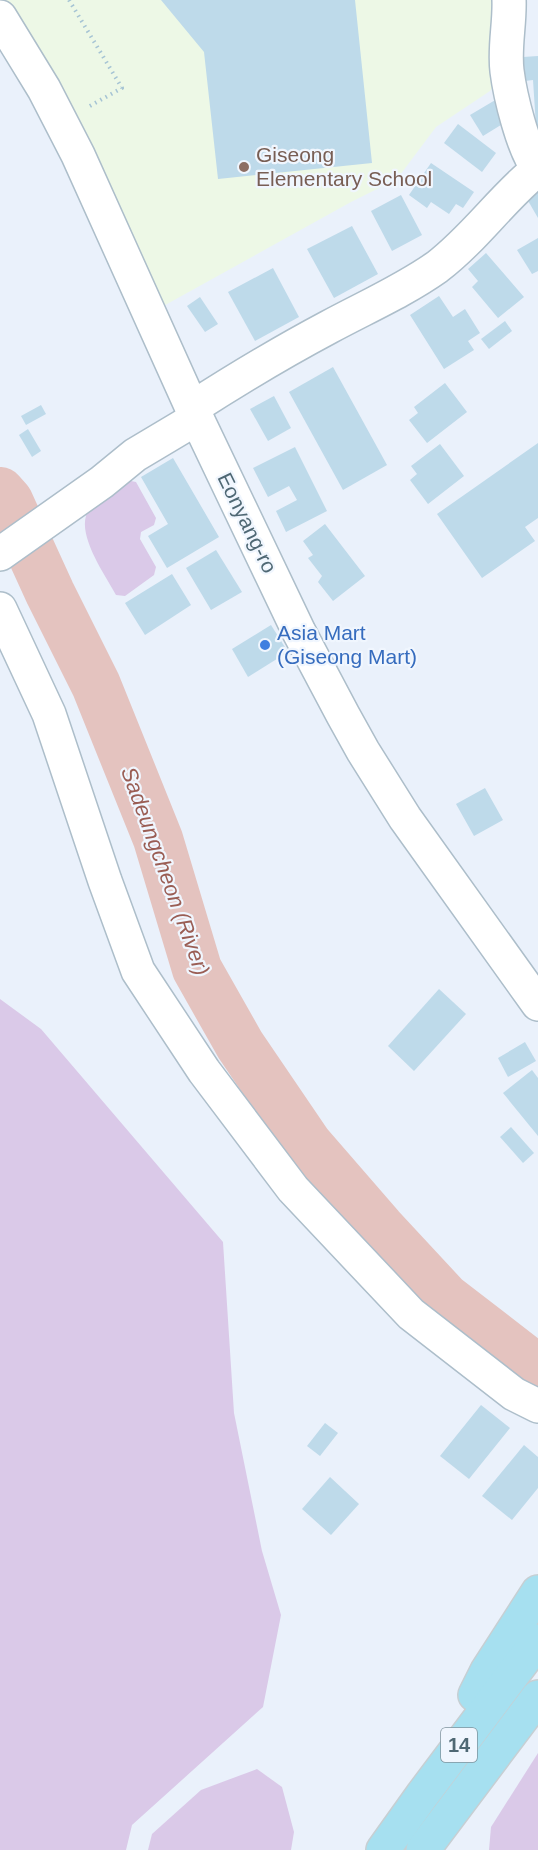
<svg xmlns="http://www.w3.org/2000/svg" width="538" height="1850" font-family="Arial,sans-serif">
<rect width="100%" height="100%" fill="#eaf1fb"/>
<path fill="#edf8e6" d="M 0,0 L 509,0 L 507,69 L 490,91 L 436,127 L 397,179 L 351,202 L 149,314 L 0,17 Z"/>
<g fill="#dac9e8">
<path d="M 126,480 L 136,482 L 156,518 L 154,525 L 141,532 L 140,539 L 156,567 L 154,575 L 125,596 L 116,595 C 105,574 70,527 92,506 C 101,496 115,489 126,480 Z"/>
<path d="M 0,999 L 41,1029 L 223,1242 L 234,1413 L 262,1551 L 281,1615 L 263,1707 L 132,1825 L 126,1850 L 0,1850 Z"/>
<path d="M 538,1753 L 538,1850 L 489,1850 L 491,1827 Z"/>
<path d="M 257,1769 L 282,1787 L 294,1832 L 291,1850 L 148,1850 L 152,1834 L 201,1790 Z"/>
</g>
<g fill="none" stroke-linecap="round" stroke-linejoin="round">
<path stroke="#e4c3bf" stroke-width="50" d="M 0,492 L 8,501 L 50,593 L 96,685 L 158,839 L 197,969 L 240,1045 L 308,1145 L 380,1228 L 445,1298 L 528,1362 L 538,1366"/>
</g>
<g fill="#bedaea">
<path d="M 161,0 L 355,0 L 372,163 L 218,179 L 204,52 Z"/>
<path d="M 538,56 L 538,126 L 536,126 L 533,80 L 525,81 L 523,57 Z"/>
<path d="M 497,99 L 509,120 L 483,136 L 470,115 Z"/>
<path d="M 458,124 L 496,153 L 482,172 L 444,143 Z"/>
<path d="M 431,163 L 474,192 L 463,208 L 456,204 L 449,214 L 431,202 L 427,208 L 409,195 Z"/>
<path d="M 538,192 L 538,218 L 527,199 Z"/>
<path d="M 401,195 L 422,235 L 392,251 L 371,211 Z"/>
<path d="M 352,226 L 378,274 L 334,298 L 307,249 Z"/>
<path d="M 538,238 L 538,271 L 532,274 L 517,250 Z"/>
<path d="M 486,253 L 524,297 L 498,318 L 472,287 L 478,281 L 468,269 Z"/>
<path d="M 273,268 L 299,317 L 255,341 L 228,292 Z"/>
<path d="M 439,296 L 453,317 L 465,309 L 480,333 L 468,341 L 474,350 L 444,369 L 410,315 Z"/>
<path d="M 200,297 L 218,324 L 205,332 L 187,306 Z"/>
<path d="M 505,321 L 512,331 L 489,349 L 481,339 Z"/>
<path d="M 333,367 L 387,465 L 343,490 L 289,392 Z"/>
<path d="M 445,383 L 467,412 L 427,443 L 409,420 L 418,413 L 414,407 Z"/>
<path d="M 274,396 L 291,428 L 268,441 L 250,409 Z"/>
<path d="M 41,405 L 46,414 L 26,425 L 21,416 Z"/>
<path d="M 28,429 L 41,451 L 32,457 L 19,435 Z"/>
<path d="M 538,443 L 538,518 L 525,527 L 535,541 L 482,578 L 437,514 Z"/>
<path d="M 440,444 L 464,476 L 428,504 L 410,480 L 417,474 L 411,466 Z"/>
<path d="M 295,447 L 327,511 L 286,532 L 276,511 L 297,500 L 289,486 L 268,497 L 253,468 Z"/>
<path d="M 173,458 L 219,537 L 167,568 L 148,536 L 168,524 L 141,477 Z"/>
<path d="M 325,524 L 365,576 L 333,601 L 318,582 L 322,576 L 308,558 L 313,555 L 303,541 Z"/>
<path d="M 216,550 L 242,592 L 211,610 L 186,568 Z"/>
<path d="M 172,574 L 191,605 L 145,635 L 125,603 Z"/>
<path d="M 271,625 L 288,652 L 248,677 L 232,649 Z"/>
<path d="M 485,788 L 503,820 L 474,836 L 456,804 Z"/>
<path d="M 439,989 L 466,1014 L 414,1071 L 388,1046 Z"/>
<path d="M 525,1042 L 536,1061 L 508,1077 L 498,1058 Z"/>
<path d="M 532,1070 L 538,1078 L 538,1136 L 503,1093 Z"/>
<path d="M 511,1127 L 534,1153 L 523,1163 L 500,1137 Z"/>
<path d="M 481,1405 L 510,1428 L 469,1479 L 440,1456 Z"/>
<path d="M 325,1423 L 338,1433 L 320,1456 L 307,1446 Z"/>
<path d="M 524,1445 L 538,1457 L 538,1488 L 512,1520 L 482,1496 Z"/>
<path d="M 330,1477 L 359,1504 L 331,1535 L 302,1509 Z"/>
</g>
<g fill="none" stroke-linecap="round" stroke-linejoin="round">
<g stroke="#adbeca" stroke-width="36">
<g id="minor">
<path d="M 509,0 C 510,23 504,48 507,71 C 510,95 523,150 538,168"/>
<path d="M 0,17 L 44,89 L 78,155 L 192,408 L 299,632 L 343,715 L 363,751 L 405,818 L 538,1004"/>
<path d="M 192,408 C 237,379 282,352 329,327 C 366,307 403,291 437,267 C 475,238 502,198 538,169"/>
<path d="M 0,554 L 102,482 L 135,455 L 197,418"/>
<path d="M 0,609 L 49,714 L 105,881 L 138,971 L 204,1071 L 293,1189 L 411,1314 L 514,1394 L 538,1406"/>
</g>
</g>
<g stroke="#c7cfd3" stroke-width="36">
<g id="highway">
<path d="M 475,1695 L 487,1671 L 538,1592"/>
<path d="M 383,1850 L 423,1794 L 538,1641"/>
<path d="M 423,1850 L 538,1697"/>
</g>
</g>
<path stroke="#a6c4d4" stroke-width="4" stroke-dasharray="1.5 4.5" stroke-linecap="butt" d="M 69,0 L 122,88 L 88,107"/>
<use href="#minor" stroke="#fff" stroke-width="33"/>
<use href="#highway" stroke="#a6e0f0" stroke-width="33"/>
</g>
<circle fill="#8d6e63" stroke="#f0f6fe" stroke-width="2" cx="244" cy="167" r="6"/>
<circle fill="#3f7fe0" stroke="#f0f6fe" stroke-width="2" cx="265" cy="645" r="6"/>
<g text-anchor="middle" stroke-width="4.5" stroke-linejoin="round" paint-order="stroke">
<rect fill="#f0f6fe" stroke="#7f939d" stroke-width="1.5" x="441" y="1728" width="36" height="34" rx="4.5"/>
<g font-size="20" font-weight="bold" fill="#4f6874">
<text x="459" y="1752">14</text>
</g>
<g font-size="21" fill="#785e54" stroke="#f0f6fe" text-anchor="start">
<text x="256" y="162">Giseong<tspan x="256" dy="24">Elementary School</tspan></text>
</g>
<g font-size="21" fill="#4f6874" stroke="#f0f6fe">
<text transform="translate(247 523) rotate(64)" y="7">Eonyang-ro</text>
</g>
<g font-size="21" fill="#366cbe" stroke="#f0f6fe" text-anchor="start">
<text x="277" y="640">Asia Mart<tspan x="277" dy="24">(Giseong Mart)</tspan></text>
</g>
<g font-size="22" font-style="italic" fill="#9a5d54" stroke="#f0f6fe">
<text transform="translate(166 871) rotate(70)" y="8">Sadeungcheon (River)</text>
</g>
</g>
</svg>
